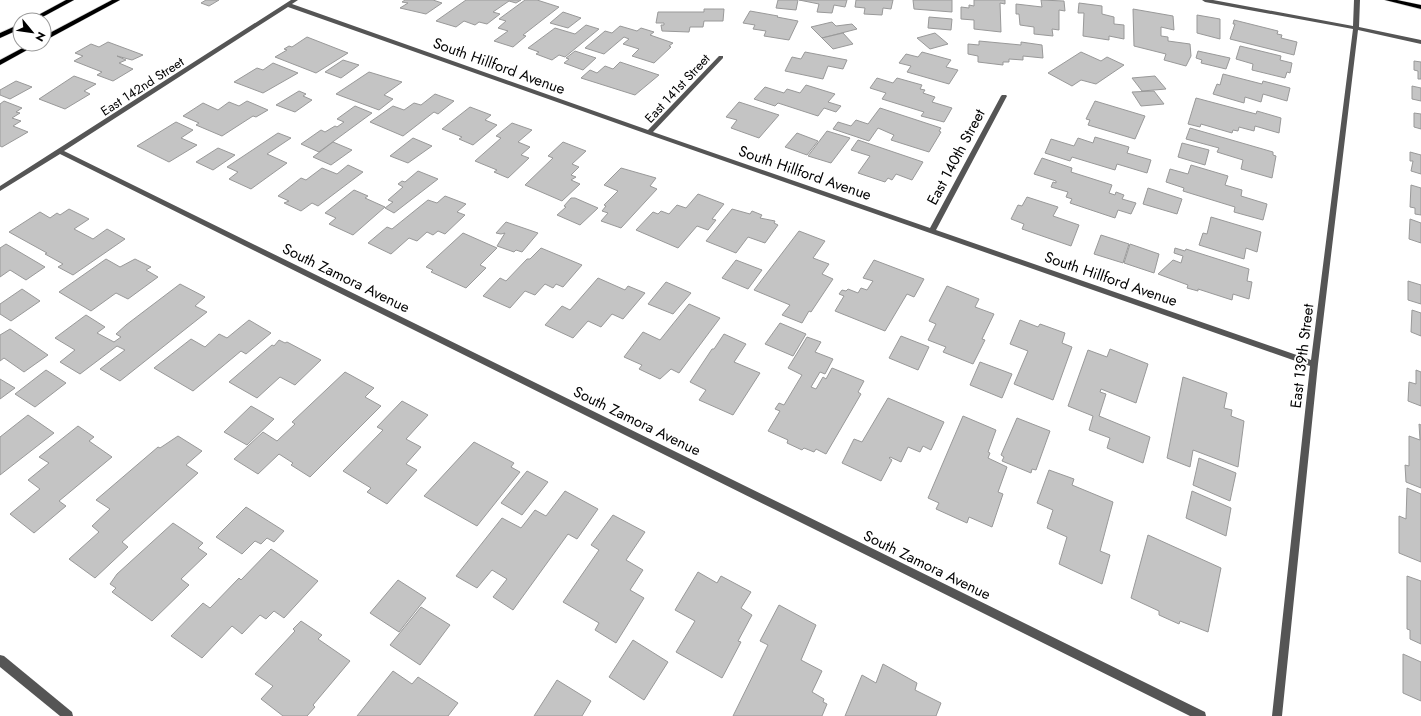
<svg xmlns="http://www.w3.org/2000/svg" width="1421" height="716" font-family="Jost,sans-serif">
<rect width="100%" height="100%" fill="#fff"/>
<g fill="#c4c4c4" stroke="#999">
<path d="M 206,0 L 219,0 L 209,6 L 201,3 Z"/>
<path d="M 405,0 L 433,0 L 442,3 L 426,14 L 400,8 L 408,3 L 402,2 Z"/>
<path d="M 466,0 L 521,0 L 516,3 L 509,1 L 493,12 L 500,14 L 487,24 L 479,22 L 475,25 L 464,21 L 456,27 L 436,21 Z"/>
<path d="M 525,0 L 537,0 L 559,7 L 523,35 L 526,36 L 513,47 L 494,41 L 508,31 L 498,28 L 506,21 L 499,19 Z"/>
<path d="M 778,0 L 798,0 L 796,10 L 776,8 Z"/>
<path d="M 799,0 L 847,0 L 845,7 L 834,5 L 832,13 L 817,12 L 819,4 Z"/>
<path d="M 856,0 L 893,0 L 891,9 L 883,8 L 882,15 L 864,14 L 865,8 L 855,7 Z"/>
<path d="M 913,0 L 952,0 L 952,12 L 914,9 Z"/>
<path d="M 974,0 L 1005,0 L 1005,4 L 1000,3 L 1001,32 L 974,29 L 974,20 L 961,19 L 961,7 L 969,8 L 969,5 L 974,6 Z"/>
<path d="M 1041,0 L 1064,1 L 1065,11 L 1059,10 L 1059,30 L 1052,29 L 1053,36 L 1034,34 L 1034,27 L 1020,25 L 1019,14 L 1016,14 L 1016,4 L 1042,7 Z"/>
<path d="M 1079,3 L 1102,6 L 1102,14 L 1114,17 L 1114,24 L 1124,25 L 1124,39 L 1109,36 L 1109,40 L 1083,36 L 1084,13 L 1078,13 Z"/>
<path d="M 704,9 L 724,9 L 723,21 L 704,21 L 703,27 L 690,27 L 689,32 L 662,31 L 661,25 L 664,25 L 664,23 L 656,23 L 658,12 L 704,12 Z"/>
<path d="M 1133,9 L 1173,16 L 1174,30 L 1161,27 L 1161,36 L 1168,37 L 1168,41 L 1190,44 L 1191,56 L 1186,66 L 1164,60 L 1166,54 L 1134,46 Z"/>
<path d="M 750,11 L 778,16 L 777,17 L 798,21 L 789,40 L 764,36 L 766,31 L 753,29 L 755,25 L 743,23 Z"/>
<path d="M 563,12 L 581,18 L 568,28 L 550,23 Z"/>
<path d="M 1197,15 L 1220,19 L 1220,39 L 1197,33 Z"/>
<path d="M 929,17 L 952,19 L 951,30 L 928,28 Z"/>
<path d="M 1234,20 L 1278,31 L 1277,34 L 1282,35 L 1281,38 L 1297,42 L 1294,55 L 1230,39 L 1235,24 L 1233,24 Z"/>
<path d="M 832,22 L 836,26 L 852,24 L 857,29 L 822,38 L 811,27 Z"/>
<path d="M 586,25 L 599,29 L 565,57 L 559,55 L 552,60 L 536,54 L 539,52 L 528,48 L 555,28 L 575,34 Z"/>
<path d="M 620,26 L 637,31 L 641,28 L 654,32 L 650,35 L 673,43 L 669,46 L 671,47 L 654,63 L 632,56 L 639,49 L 623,44 L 629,39 L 624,37 L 604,54 L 585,48 L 605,31 L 612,33 Z"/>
<path d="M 843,33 L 853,44 L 833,49 L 822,38 Z"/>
<path d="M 935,33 L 948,44 L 930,49 L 917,38 Z"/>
<path d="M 307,37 L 348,53 L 316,73 L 275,57 L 287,50 L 284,49 L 289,46 L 292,47 Z"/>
<path d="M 979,41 L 1021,45 L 1021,42 L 1042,45 L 1043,58 L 1023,56 L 1023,60 L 1009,59 L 1009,62 L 1003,62 L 1003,65 L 978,62 L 978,56 L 968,54 L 968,44 L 979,45 Z"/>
<path d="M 108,42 L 143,55 L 132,60 L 117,56 L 126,60 L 119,63 L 133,69 L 113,81 L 97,75 L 102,72 L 74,61 L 83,56 L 75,53 L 91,44 L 99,47 Z"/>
<path d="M 1240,46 L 1281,56 L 1280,60 L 1292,63 L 1290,73 L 1287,72 L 1285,78 L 1252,70 L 1253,64 L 1236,59 Z"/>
<path d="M 575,51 L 596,58 L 583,70 L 564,63 L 569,59 L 566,58 Z"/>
<path d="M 1198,51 L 1230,58 L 1226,69 L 1201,63 L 1202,60 L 1196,58 Z"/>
<path d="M 805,52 L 847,60 L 843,69 L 828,66 L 823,79 L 785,71 L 792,57 L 801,59 Z"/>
<path d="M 922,52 L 951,60 L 946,67 L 958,70 L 949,84 L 907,72 L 911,66 L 899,63 L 906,54 L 918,57 Z"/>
<path d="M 1081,52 L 1101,61 L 1107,57 L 1124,65 L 1096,84 L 1081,80 L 1072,86 L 1048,73 Z"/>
<path d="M 343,60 L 359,65 L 341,78 L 325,72 Z"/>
<path d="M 1414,61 L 1421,62 L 1421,79 L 1418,79 L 1418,71 L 1414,70 Z"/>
<path d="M 620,62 L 659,75 L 635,95 L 581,78 L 590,70 L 597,73 L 605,66 L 613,69 Z"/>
<path d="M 273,63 L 298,73 L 263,93 L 234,82 L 257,68 L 263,70 Z"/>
<path d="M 369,72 L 402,82 L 384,95 L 393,99 L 379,110 L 336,94 Z"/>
<path d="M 1223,74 L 1262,84 L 1263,81 L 1290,88 L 1287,101 L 1263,94 L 1261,102 L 1245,97 L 1244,103 L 1213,94 L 1217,84 L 1220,85 Z"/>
<path d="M 74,76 L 96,84 L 84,91 L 90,94 L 65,109 L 39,99 Z"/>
<path d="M 1155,76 L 1166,89 L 1142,91 L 1132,78 Z"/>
<path d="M 877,78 L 893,83 L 897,78 L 922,85 L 920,89 L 925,90 L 923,93 L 935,97 L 932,102 L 952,108 L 944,122 L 921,116 L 924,112 L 882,99 L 886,93 L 870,88 Z"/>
<path d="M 16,81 L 32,87 L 10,99 L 0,95 L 0,90 Z"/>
<path d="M 806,85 L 835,94 L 828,102 L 841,106 L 836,112 L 824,108 L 818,116 L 778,103 L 775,106 L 754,99 L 765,87 L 784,93 L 787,89 L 800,93 Z"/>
<path d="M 1412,86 L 1421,88 L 1421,101 L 1412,99 Z"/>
<path d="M 299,91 L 306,94 L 303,96 L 312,100 L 295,112 L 276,105 Z"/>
<path d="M 1154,91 L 1164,104 L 1141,106 L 1132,92 Z"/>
<path d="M 435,94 L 454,101 L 438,114 L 434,112 L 403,136 L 370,122 L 393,106 L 404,110 L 414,103 L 421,105 Z"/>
<path d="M 1196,98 L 1256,114 L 1257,111 L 1281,118 L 1279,133 L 1255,126 L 1254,131 L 1239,127 L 1238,131 L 1233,130 L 1232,133 L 1201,124 L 1200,127 L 1188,124 Z"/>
<path d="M 4,101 L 22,108 L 16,112 L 20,113 L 12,118 L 21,121 L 13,126 L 28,132 L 2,147 L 0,146 L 0,104 Z"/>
<path d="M 247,101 L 268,110 L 256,117 L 253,116 L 222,136 L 196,125 L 199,123 L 183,116 L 203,103 L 218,110 L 229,102 L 239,106 Z"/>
<path d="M 1095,101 L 1145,116 L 1135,139 L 1088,125 L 1090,120 L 1086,119 Z"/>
<path d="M 739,102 L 779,115 L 759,138 L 731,128 L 737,120 L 726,117 Z"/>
<path d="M 355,106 L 372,113 L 319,152 L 301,144 L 321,130 L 325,132 L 335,126 L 337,127 L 344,122 L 337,119 Z"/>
<path d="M 470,107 L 491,115 L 485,120 L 497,125 L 473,145 L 459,139 L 462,137 L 442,129 Z"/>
<path d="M 880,108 L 941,128 L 939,131 L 941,132 L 929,152 L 891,140 L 894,135 L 878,128 L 869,141 L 833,129 L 838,122 L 851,126 L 856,120 L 868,124 Z"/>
<path d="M 1414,113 L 1421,114 L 1421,129 L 1414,127 Z"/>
<path d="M 176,122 L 193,130 L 181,138 L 197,145 L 169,162 L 137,146 Z"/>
<path d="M 512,123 L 532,130 L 518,142 L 530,147 L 521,155 L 529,158 L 508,178 L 494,172 L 497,170 L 475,161 L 501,138 L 496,136 Z"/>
<path d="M 1190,128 L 1273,152 L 1273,155 L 1276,156 L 1272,178 L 1241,169 L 1243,160 L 1217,152 L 1219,148 L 1186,139 Z"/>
<path d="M 827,131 L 850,138 L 831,163 L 808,156 Z"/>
<path d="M 278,133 L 291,138 L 267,154 L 287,163 L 251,189 L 229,179 L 238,172 L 227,167 Z"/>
<path d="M 797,133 L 818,141 L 807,155 L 785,147 Z"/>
<path d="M 1095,137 L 1129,147 L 1127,153 L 1151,160 L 1147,173 L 1117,164 L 1115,170 L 1072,157 L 1070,161 L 1045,153 L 1051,139 L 1074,146 L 1078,138 L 1093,143 Z"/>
<path d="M 413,138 L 432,146 L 408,163 L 390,156 Z"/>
<path d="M 858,140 L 923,162 L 912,180 L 896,174 L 892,180 L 888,178 L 885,182 L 858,173 L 870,156 L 851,150 Z"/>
<path d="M 333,142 L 352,150 L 331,165 L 313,157 Z"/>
<path d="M 563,142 L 586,151 L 572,164 L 579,167 L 571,175 L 576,177 L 571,180 L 580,184 L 562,201 L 525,185 L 553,158 L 548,156 Z"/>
<path d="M 1182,143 L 1209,150 L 1205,165 L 1178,157 Z"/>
<path d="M 218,148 L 235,155 L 213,170 L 196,162 Z"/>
<path d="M 1410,152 L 1421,155 L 1421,174 L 1411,171 L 1413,161 L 1410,161 Z"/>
<path d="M 1042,158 L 1072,168 L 1071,172 L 1112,185 L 1109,193 L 1115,195 L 1116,192 L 1124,195 L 1122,199 L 1136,203 L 1131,214 L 1118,210 L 1115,218 L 1070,203 L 1072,199 L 1066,197 L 1068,192 L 1051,187 L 1053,182 L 1056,183 L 1056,181 L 1034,174 Z"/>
<path d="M 348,165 L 363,172 L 318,206 L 312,203 L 301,211 L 284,203 L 289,201 L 278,196 L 301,178 L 306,180 L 322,168 L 337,174 Z"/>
<path d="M 1191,165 L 1228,176 L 1225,185 L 1242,190 L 1241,196 L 1267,204 L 1263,220 L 1234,212 L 1235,207 L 1183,191 L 1184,188 L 1166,182 L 1170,169 L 1188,174 Z"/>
<path d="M 621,168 L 656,178 L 650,186 L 657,189 L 621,228 L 601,221 L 608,213 L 602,211 L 606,206 L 604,205 L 618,191 L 604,185 Z"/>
<path d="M 418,171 L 438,179 L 394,213 L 385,208 L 393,202 L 388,200 L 403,187 L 398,184 L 402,181 L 405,182 Z"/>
<path d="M 1411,185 L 1421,188 L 1421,215 L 1415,214 L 1415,208 L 1410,207 Z"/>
<path d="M 1148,188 L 1182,199 L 1177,214 L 1143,204 Z"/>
<path d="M 354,190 L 368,196 L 365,198 L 385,207 L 353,235 L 329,224 L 336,218 L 325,213 Z"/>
<path d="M 698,194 L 724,204 L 712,219 L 716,220 L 708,230 L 697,226 L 678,248 L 636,230 L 653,212 L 658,214 L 661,211 L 669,214 L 677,205 L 686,208 Z"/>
<path d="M 445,196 L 466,204 L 457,212 L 465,215 L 445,234 L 438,231 L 433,235 L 427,232 L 417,241 L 409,238 L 391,254 L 368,243 L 387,227 L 392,229 L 428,200 L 437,203 Z"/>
<path d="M 1027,197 L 1058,207 L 1053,216 L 1079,225 L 1071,246 L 1022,229 L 1024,224 L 1011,219 L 1018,205 L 1022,206 Z"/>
<path d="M 571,198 L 575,198 L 598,208 L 580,225 L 557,215 L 566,207 L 564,206 Z"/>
<path d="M 69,209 L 89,219 L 74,229 L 93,239 L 107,229 L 125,239 L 73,275 L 58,267 L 63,264 L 45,254 L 47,253 L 9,232 L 40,212 L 50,218 L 57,213 L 60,215 Z"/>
<path d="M 732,209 L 750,214 L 752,211 L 762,215 L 760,218 L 775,221 L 774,223 L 778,225 L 765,243 L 748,237 L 736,253 L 706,241 Z"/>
<path d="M 1211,217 L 1261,232 L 1257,252 L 1246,248 L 1244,259 L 1199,245 L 1203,233 L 1207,234 Z"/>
<path d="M 1410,219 L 1421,223 L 1421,243 L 1409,239 Z"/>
<path d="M 506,222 L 538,233 L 522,252 L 516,250 L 514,252 L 497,246 L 505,233 L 501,234 L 496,233 Z"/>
<path d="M 799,231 L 825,241 L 813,258 L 829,264 L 822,274 L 833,279 L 811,312 L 809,311 L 802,323 L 782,315 L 790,305 L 754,290 Z"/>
<path d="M 463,233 L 497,248 L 480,265 L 486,268 L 466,288 L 431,272 L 433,270 L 426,267 Z"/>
<path d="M 1101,235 L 1129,244 L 1123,263 L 1094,254 Z"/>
<path d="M 6,244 L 45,267 L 26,280 L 10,270 L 0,277 L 0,248 Z"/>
<path d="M 1130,244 L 1159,254 L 1154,273 L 1124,263 Z"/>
<path d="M 541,248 L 582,265 L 563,287 L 556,284 L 553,288 L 545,284 L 535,295 L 525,291 L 510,308 L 483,296 L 500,278 L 506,281 L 527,259 L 530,259 Z"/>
<path d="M 1175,248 L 1185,251 L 1186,249 L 1249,269 L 1247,281 L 1252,282 L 1249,299 L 1233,294 L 1232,300 L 1198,289 L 1198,291 L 1187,288 L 1188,285 L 1158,274 L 1173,260 L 1181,263 L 1183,256 L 1174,253 Z"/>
<path d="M 106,259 L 120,267 L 135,259 L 151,267 L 146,270 L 158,277 L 128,299 L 116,293 L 91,311 L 59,292 Z"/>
<path d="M 736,260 L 762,270 L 748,289 L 722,278 Z"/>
<path d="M 874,260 L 924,279 L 914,297 L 907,294 L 885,331 L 835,311 L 844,296 L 839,294 L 842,290 L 846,291 L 848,289 L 858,293 L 861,288 L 867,290 L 873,281 L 863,278 Z"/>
<path d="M 598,278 L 625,290 L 628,286 L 645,293 L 623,319 L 612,314 L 601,327 L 588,321 L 573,338 L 545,325 L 562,306 L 570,310 Z"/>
<path d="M 1408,281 L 1421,285 L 1421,304 L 1408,300 Z"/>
<path d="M 666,282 L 691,293 L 673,314 L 648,304 Z"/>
<path d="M 180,284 L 205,297 L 195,306 L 207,312 L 120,381 L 100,369 L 125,350 L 117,346 L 80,374 L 60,362 L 75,350 L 55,338 L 86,315 L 105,327 L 97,333 L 114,342 L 121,337 L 116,334 L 126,325 Z"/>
<path d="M 947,286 L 979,299 L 975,307 L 994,314 L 982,339 L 985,340 L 973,364 L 943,352 L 946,347 L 928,340 L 936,324 L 929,321 Z"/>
<path d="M 22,289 L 40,301 L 11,321 L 0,314 L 0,304 Z"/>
<path d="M 689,304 L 720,318 L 679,373 L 671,369 L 660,379 L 639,369 L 642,365 L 624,357 L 643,332 L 660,340 Z"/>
<path d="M 1412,310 L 1421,313 L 1421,336 L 1411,332 Z"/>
<path d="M 249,320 L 271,333 L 246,354 L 241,351 L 193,391 L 154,368 L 191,339 L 205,347 L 219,334 L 227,338 Z"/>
<path d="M 1020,320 L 1038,327 L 1040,324 L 1065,333 L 1062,343 L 1072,347 L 1053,400 L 1014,384 L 1028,351 L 1010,344 Z"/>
<path d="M 780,323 L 806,334 L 793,356 L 765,344 Z"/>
<path d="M 10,329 L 48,355 L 24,372 L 4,358 L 0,361 L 0,335 Z"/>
<path d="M 724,334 L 746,344 L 734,362 L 760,373 L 733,415 L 699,400 L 706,390 L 690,382 L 712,349 L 714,349 Z"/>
<path d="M 901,336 L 929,347 L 918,370 L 889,358 Z"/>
<path d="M 807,337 L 821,342 L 815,352 L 833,359 L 825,374 L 820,372 L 811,387 L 816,389 L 823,377 L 826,379 L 832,368 L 864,381 L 858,392 L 861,394 L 826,454 L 816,449 L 814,452 L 804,448 L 802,450 L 787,443 L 788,440 L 768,431 L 780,411 L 775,409 L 779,403 L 784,405 L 802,375 L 788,368 Z"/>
<path d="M 279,340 L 285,343 L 287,342 L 321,360 L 295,385 L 280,377 L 257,398 L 229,382 L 272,345 L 274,346 Z"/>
<path d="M 1110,349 L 1148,364 L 1136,403 L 1101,389 L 1100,392 L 1106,394 L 1099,416 L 1150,437 L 1143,463 L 1107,448 L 1110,438 L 1089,430 L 1093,416 L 1068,406 L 1088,350 L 1107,357 Z"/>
<path d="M 980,362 L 1012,374 L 1002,398 L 970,385 Z"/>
<path d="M 46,370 L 66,383 L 35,407 L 15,394 Z"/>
<path d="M 1416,370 L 1421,372 L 1421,406 L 1408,401 L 1409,382 L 1416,384 Z"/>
<path d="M 345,372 L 374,388 L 365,397 L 381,406 L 310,477 L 291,465 L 293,463 L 279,454 L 258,474 L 234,459 L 263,432 L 277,441 L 295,424 L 292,422 Z"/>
<path d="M 1183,377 L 1227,393 L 1224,408 L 1232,410 L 1231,416 L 1244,421 L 1238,467 L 1193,450 L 1190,467 L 1167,458 Z"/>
<path d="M 0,379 L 15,388 L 0,399 Z"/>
<path d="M 888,398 L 944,422 L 931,450 L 923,446 L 920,452 L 908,447 L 901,462 L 890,457 L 889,458 L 892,460 L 881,481 L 842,463 L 854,439 L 862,442 Z"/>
<path d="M 402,401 L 428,415 L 406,439 L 421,447 L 406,464 L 417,470 L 387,504 L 367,492 L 371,488 L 343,471 L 383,430 L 377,427 Z"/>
<path d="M 251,406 L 274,419 L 247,445 L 224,432 Z"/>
<path d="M 28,415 L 54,433 L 0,475 L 0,437 Z"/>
<path d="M 963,416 L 996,430 L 988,452 L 990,453 L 988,458 L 1007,467 L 998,492 L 1003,494 L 992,527 L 969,517 L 967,523 L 936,509 L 939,503 L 928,498 Z"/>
<path d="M 1017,418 L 1050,431 L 1036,470 L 1032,469 L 1031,473 L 1002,461 L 1004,457 L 1001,455 Z"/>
<path d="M 1419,424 L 1421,425 L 1421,488 L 1406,482 L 1405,465 L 1409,466 L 1409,436 L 1420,440 Z"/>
<path d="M 78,426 L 94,437 L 89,441 L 112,457 L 59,501 L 66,506 L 34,533 L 10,514 L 40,489 L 28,480 L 49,463 L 39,457 Z"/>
<path d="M 178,436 L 202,451 L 186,465 L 198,473 L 122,542 L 128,547 L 95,578 L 69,559 L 99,532 L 92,526 L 110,509 L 96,500 L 158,447 L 160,448 Z"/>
<path d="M 474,442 L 514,463 L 511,467 L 520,472 L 477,526 L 424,496 Z"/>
<path d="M 1199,458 L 1236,473 L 1230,501 L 1193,485 Z"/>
<path d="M 1049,470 L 1074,479 L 1072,485 L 1113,502 L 1100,551 L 1110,555 L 1102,584 L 1059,564 L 1067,537 L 1047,528 L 1053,510 L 1037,503 Z"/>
<path d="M 527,471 L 548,482 L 522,515 L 501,503 Z"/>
<path d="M 1407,488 L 1421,494 L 1421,562 L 1399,553 L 1399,516 L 1406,519 Z"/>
<path d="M 565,491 L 598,509 L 577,539 L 568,534 L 513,610 L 493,597 L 507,579 L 492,570 L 477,588 L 456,576 L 502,518 L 521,528 L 535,510 L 546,516 Z"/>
<path d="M 1192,491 L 1231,508 L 1226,536 L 1186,518 Z"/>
<path d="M 246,507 L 284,531 L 274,542 L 267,538 L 261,544 L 255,541 L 242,554 L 216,537 Z"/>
<path d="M 613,515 L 645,532 L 626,560 L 643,570 L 630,590 L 644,598 L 616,643 L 595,630 L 599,623 L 563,602 L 599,550 L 591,545 Z"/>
<path d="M 173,523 L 203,543 L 198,548 L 207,554 L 181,579 L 189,585 L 152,621 L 112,592 L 116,588 L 110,584 L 117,574 Z"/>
<path d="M 1148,535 L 1221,568 L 1208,632 L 1180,621 L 1179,624 L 1159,615 L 1159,611 L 1131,598 Z"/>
<path d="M 271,549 L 318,581 L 284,618 L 274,611 L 266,619 L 260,615 L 242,634 L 232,626 L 202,658 L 171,636 L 203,603 L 210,608 L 239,578 L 241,580 Z"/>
<path d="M 698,572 L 717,583 L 721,576 L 751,592 L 741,608 L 752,615 L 738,641 L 741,642 L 722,678 L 676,652 L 695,621 L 675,610 Z"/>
<path d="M 1407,576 L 1421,581 L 1421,644 L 1410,639 L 1410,630 L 1407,629 Z"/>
<path d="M 398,580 L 426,598 L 399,632 L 370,613 Z"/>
<path d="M 779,605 L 816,625 L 801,660 L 822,671 L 812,692 L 824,699 L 823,702 L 827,704 L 822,716 L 733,716 L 768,645 L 760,641 Z"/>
<path d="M 421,607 L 450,625 L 420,665 L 390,645 Z"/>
<path d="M 301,621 L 322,635 L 318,639 L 350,661 L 313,705 L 315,707 L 307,716 L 283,716 L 261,699 L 273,686 L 255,674 L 295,631 L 293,629 Z"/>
<path d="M 633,640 L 668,662 L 644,700 L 609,677 Z"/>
<path d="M 1403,654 L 1421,662 L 1421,701 L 1403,693 Z"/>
<path d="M 883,664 L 917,683 L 915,690 L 941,703 L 936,716 L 845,716 L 862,675 L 876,683 Z"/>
<path d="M 393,671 L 412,684 L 418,677 L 458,703 L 448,716 L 357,716 Z"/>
<path d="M 557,680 L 591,701 L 582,716 L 534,716 Z"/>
</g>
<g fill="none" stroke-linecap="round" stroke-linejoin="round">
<g stroke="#dbdbdb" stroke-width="1">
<g id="primary">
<path d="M 66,0 L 74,0 L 37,20 L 29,20 Z"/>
<path d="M 112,0 L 120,0 L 44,41 L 44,36 Z"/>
<path d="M 1385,0 L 1397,0 L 1421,5 L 1421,9 Z"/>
<path d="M 20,24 L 20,29 L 0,38 L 0,33 Z"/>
<path d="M 30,44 L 38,44 L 0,65 L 0,60 Z"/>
</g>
</g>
<g fill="#555" fill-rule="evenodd">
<path d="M 291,0 L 298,0 L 292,4 L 648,130 L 719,56 L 723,56 L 723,58 L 653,132 L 930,228 L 1001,96 L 1002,95 L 1006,95 L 1007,96 L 936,230 L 1311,360 L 1353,29 L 1205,2 L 1202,0 L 1213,0 L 1353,26 L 1354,0 L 1360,0 L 1359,27 L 1421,40 L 1421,44 L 1358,30 L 1318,364 L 1282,716 L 1272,716 L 1310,366 L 647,134 L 288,7 L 64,151 L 1205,712 L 1206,716 L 1190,716 L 60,154 L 0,191 L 0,186 Z"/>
<path d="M 0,655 L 4,656 L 72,712 L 73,716 L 60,716 L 0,667 Z"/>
</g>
<use href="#primary" fill="#000" fill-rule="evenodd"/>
</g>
<g text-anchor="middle" stroke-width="3.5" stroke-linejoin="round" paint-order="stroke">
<g font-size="13" fill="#000" stroke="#fff">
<text transform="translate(142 86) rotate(-33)" y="5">East 142nd Street</text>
<text transform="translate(677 88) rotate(-47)" y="5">East 141st Street</text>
</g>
<g font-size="15" fill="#000" stroke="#fff">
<text transform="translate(499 66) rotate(20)" y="5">South Hillford Avenue</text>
<text transform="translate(956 157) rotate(-62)" y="5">East 140th Street</text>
<text transform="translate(805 173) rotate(19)" y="5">South Hillford Avenue</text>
<text transform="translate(346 278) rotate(26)" y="5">South Zamora Avenue</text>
<text transform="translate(1111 279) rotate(19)" y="5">South Hillford Avenue</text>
<text transform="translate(1302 356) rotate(-83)" y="5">East 139th Street</text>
<text transform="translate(637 421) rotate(26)" y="5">South Zamora Avenue</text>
<text transform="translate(927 565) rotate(26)" y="5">South Zamora Avenue</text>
</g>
</g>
<g transform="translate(32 32) rotate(119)"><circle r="19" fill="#ffffff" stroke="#999999"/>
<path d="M0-3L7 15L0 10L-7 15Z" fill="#000000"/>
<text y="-6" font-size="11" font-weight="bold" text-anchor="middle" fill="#000000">N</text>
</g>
</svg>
